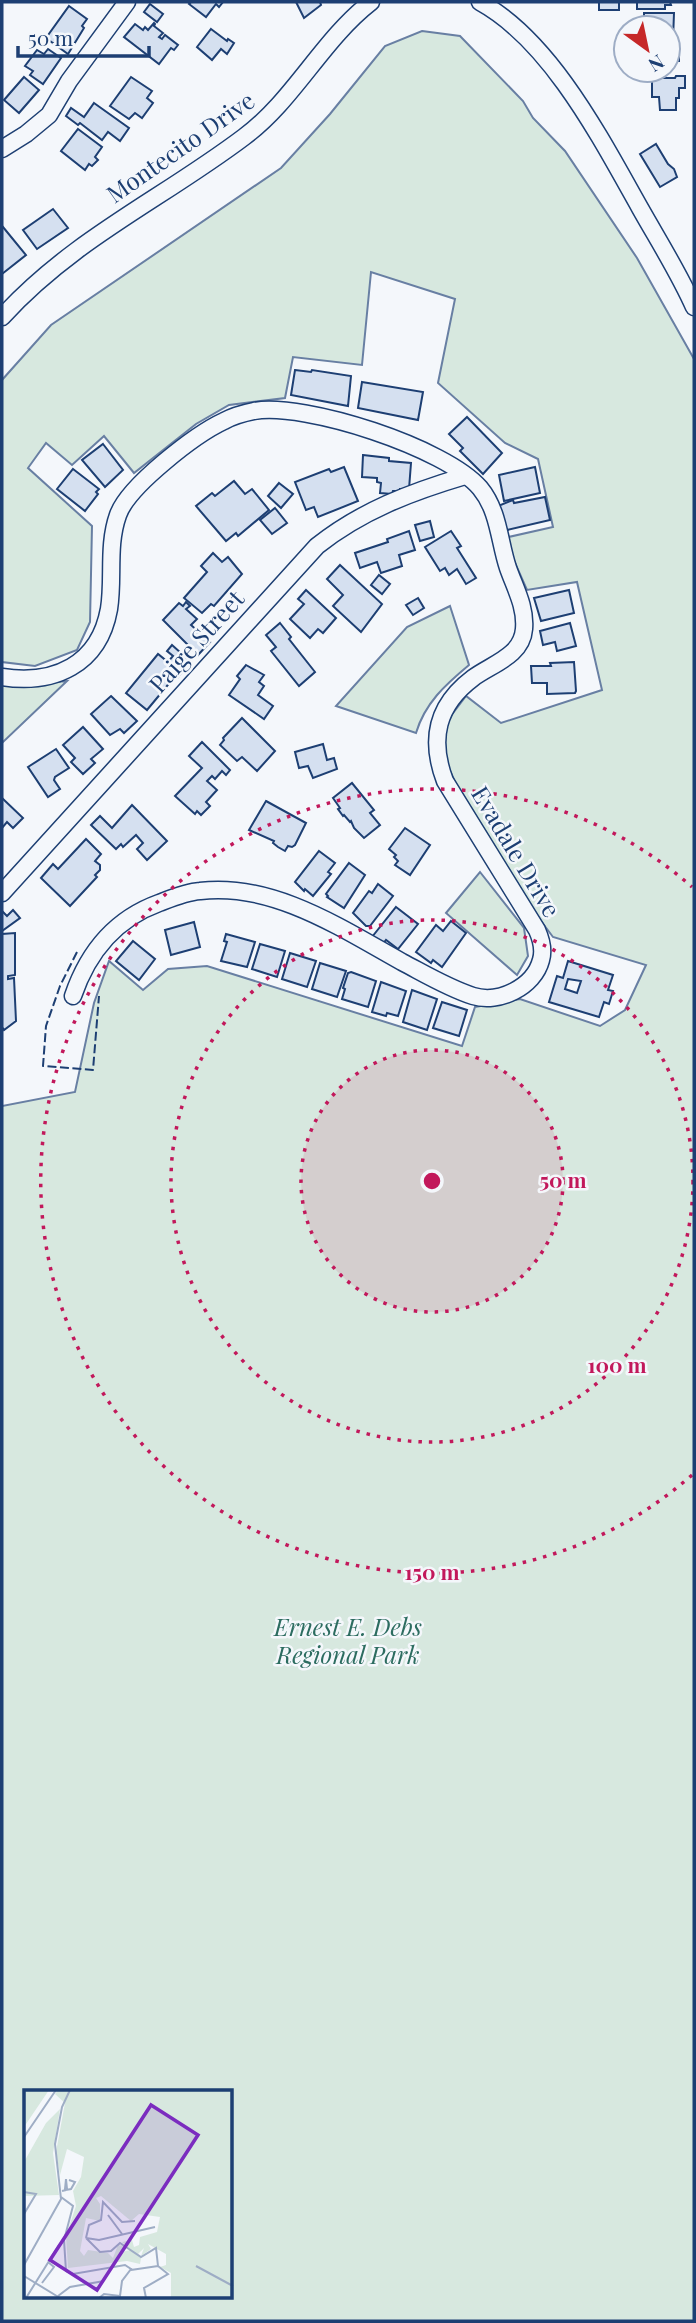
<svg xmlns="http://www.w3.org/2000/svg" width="696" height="2323" font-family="'Playfair Display',serif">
<rect width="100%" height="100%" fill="#f4f7fb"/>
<g fill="#d7e8df" stroke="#687fa3" stroke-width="2" fill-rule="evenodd">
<path d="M 422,31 L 460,36 L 523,101 L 533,118 L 565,151 L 637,258 L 694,359 L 694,2321 L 2,2321 L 2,1106 L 75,1092 L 94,1003 L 109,961 L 143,990 L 168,969 L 207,966 L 462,1046 L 475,1007 L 520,999 L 600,1026 L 625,1010 L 646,965 L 553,937 L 526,901 L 465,803 L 442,754 L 444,725 L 466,696 L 501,723 L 602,690 L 577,582 L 527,590 L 504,538 L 553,527 L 538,459 L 505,443 L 438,383 L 455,299 L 371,272 L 362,365 L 293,357 L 285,398 L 229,405 L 196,424 L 134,473 L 104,436 L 72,465 L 46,443 L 28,468 L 92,526 L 90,622 L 77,650 L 35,666 L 2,662 L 2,380 L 51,325 L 281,168 L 330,114 L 385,46 ZM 26,2092 L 231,2092 L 231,2297 L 26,2297 Z"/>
<path d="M 450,606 L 469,665 C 445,685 425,703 416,733 L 336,706 L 407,627 Z"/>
<path d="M 67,681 L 2,743 L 2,684 L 16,686 Z"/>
<path d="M 480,872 L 524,928 L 528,956 L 517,975 L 446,913 Z"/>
</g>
<g fill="#d5e0f0" stroke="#1d3f73" stroke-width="2" fill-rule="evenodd">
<path d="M 191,2 L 223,2 L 219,7 L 216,4 L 206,17 L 189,4 Z"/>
<path d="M 296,2 L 320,2 L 321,5 L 304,18 Z"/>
<rect x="599" y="2" width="20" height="8"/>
<path d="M 637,2 L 670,2 L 671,5 L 665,5 L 665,9 L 637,9 Z"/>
<path d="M 150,4 L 163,14 L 157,22 L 144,12 Z"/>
<path d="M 69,6 L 87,19 L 82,26 L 84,28 L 68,54 L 46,38 Z"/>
<path d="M 644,13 L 674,13 L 673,40 L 668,40 L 668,28 L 644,28 Z"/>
<path d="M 154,23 L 155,24 L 154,26 L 163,33 L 159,37 L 162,39 L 165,35 L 178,45 L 174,50 L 171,48 L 159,64 L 124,37 L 135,24 L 143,30 L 145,27 L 148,30 Z"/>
<path d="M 211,29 L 227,41 L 228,39 L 234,43 L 227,54 L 221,49 L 212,60 L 197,47 Z"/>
<path d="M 668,45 L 679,46 L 679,61 L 675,61 L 675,65 L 668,65 Z"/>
<path d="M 48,49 L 61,58 L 43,84 L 30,75 L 33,71 L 25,66 L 37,50 L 44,54 Z"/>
<path d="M 676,76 L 685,76 L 685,88 L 679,88 L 679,98 L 676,98 L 676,110 L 660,110 L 659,97 L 652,97 L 652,78 L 675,78 Z"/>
<path d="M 24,77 L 39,90 L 19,113 L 4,100 Z"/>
<path d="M 131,77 L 152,91 L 147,98 L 153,103 L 142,118 L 135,113 L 129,119 L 110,106 Z"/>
<path d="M 94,103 L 129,128 L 120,141 L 108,132 L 102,140 L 80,123 L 78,125 L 66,116 L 71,108 L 84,117 Z"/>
<path d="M 78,129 L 102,147 L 95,157 L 98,160 L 92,166 L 89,164 L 85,170 L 61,151 Z"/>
<path d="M 656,144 L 668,164 L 674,169 L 677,177 L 660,187 L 640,154 Z"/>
<path d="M 53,209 L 68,228 L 37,249 L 23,230 Z"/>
<path d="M 3,227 L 26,255 L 2,274 L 2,229 Z"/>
<path d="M 295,370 L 311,372 L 312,370 L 351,376 L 348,406 L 291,395 Z"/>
<path d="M 362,382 L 423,392 L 418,420 L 358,408 Z"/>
<path d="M 467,417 L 502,453 L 483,474 L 460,451 L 463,448 L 449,434 Z"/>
<path d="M 103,444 L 123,470 L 105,487 L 82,460 Z"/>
<path d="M 363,455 L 389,458 L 389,461 L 411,463 L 409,489 L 400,489 L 400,491 L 393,491 L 392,494 L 380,493 L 381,483 L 377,482 L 377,478 L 362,477 Z"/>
<path d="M 344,467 L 358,501 L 318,517 L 314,507 L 306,510 L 295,482 L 329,469 L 331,472 Z"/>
<path d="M 535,467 L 540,493 L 504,501 L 499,475 Z"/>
<path d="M 73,469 L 99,489 L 96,492 L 98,494 L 85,511 L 57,489 Z"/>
<path d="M 234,481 L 245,494 L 252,489 L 269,510 L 238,536 L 236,533 L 226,541 L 196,506 L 212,493 L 215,496 Z"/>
<path d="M 279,483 L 293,494 L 281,508 L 268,496 Z"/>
<path d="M 545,497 L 550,520 L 503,531 L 498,506 L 513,500 L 514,503 Z"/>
<path d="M 275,508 L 287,523 L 272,534 L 260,520 Z"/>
<path d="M 430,521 L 434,537 L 420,541 L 415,525 Z"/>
<path d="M 409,531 L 415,550 L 399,555 L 402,566 L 381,573 L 377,562 L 360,568 L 355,553 L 388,542 L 387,539 Z"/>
<path d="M 451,531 L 461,546 L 457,548 L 476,578 L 466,584 L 457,569 L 449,575 L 445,568 L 440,571 L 425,547 Z"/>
<path d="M 213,553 L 222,562 L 228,557 L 242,574 L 214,606 L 211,604 L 202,613 L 184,598 L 207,572 L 201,566 Z"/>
<path d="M 340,565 L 382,604 L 361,632 L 333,606 L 343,595 L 327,579 Z"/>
<path d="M 379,575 L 390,584 L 382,594 L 371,585 Z"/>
<path d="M 306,590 L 336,618 L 323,633 L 318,629 L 310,638 L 290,619 L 304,604 L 298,599 Z"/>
<path d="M 569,590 L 574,613 L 541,621 L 534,598 Z"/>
<path d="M 418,598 L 424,608 L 413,615 L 406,605 Z"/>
<path d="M 186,602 L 190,606 L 186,609 L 197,619 L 191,625 L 210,642 L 198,655 L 163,620 L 179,603 L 183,606 Z"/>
<path d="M 280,623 L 291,637 L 289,639 L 315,672 L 299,686 L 271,651 L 276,647 L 266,635 Z"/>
<path d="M 570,623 L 576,646 L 557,651 L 555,642 L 543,645 L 540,631 Z"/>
<path d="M 172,645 L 191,662 L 178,677 L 176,675 L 147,710 L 126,693 L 158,654 L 168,662 L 173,656 L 167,651 Z"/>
<path d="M 574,662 L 576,691 L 575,693 L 547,694 L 547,683 L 532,683 L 531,666 L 551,666 L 550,663 Z"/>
<path d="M 246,665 L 264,675 L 259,682 L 264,686 L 258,695 L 273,706 L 264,719 L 229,695 L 240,679 L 237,676 Z"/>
<path d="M 111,696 L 137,721 L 124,733 L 120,729 L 110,735 L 91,714 Z"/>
<path d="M 242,718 L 275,751 L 257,771 L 242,757 L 237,761 L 220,745 L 224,740 L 223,738 Z"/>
<path d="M 83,727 L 103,749 L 91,759 L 95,763 L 83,774 L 71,762 L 75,758 L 63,745 Z"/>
<path d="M 202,742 L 230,770 L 226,775 L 222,771 L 215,779 L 212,776 L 207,781 L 217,790 L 206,802 L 210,806 L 201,815 L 197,811 L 195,814 L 175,796 L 202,768 L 189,756 Z"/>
<path d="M 323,744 L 327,760 L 334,758 L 337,769 L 313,778 L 308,766 L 299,768 L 295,752 Z"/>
<path d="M 56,749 L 69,768 L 55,777 L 54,780 L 60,789 L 48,797 L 28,767 Z"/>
<path d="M 352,783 L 374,810 L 370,813 L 380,825 L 364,838 L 354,828 L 351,821 L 350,822 L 344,815 L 343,816 L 338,809 L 340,808 L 333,798 Z"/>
<path d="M 2,798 L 23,818 L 13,828 L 7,822 L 2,828 Z"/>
<path d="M 266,801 L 306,823 L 295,845 L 292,847 L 288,846 L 285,851 L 278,847 L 273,843 L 274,841 L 249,830 Z"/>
<path d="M 132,805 L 167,841 L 147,860 L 137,849 L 143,843 L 136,835 L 123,847 L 121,844 L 116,849 L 91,825 L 100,816 L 112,828 Z"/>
<path d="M 405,828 L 430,845 L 410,875 L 395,865 L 398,861 L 394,857 L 396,855 L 389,849 Z"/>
<path d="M 86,839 L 101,854 L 95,861 L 100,865 L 100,870 L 95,875 L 97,877 L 70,906 L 41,878 L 53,864 L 58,869 Z"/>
<path d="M 319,851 L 335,863 L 328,872 L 331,874 L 313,896 L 305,889 L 304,891 L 295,882 Z"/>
<path d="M 349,863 L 365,875 L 344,908 L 327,897 L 328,896 L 326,894 Z"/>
<path d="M 378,884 L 393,896 L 370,926 L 366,926 L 353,913 L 369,891 L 372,893 Z"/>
<path d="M 396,907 L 418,924 L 398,949 L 386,940 L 382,945 L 372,937 Z"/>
<path d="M 13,910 L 20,918 L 2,931 L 2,911 L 7,916 Z"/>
<path d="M 451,921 L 466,933 L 442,967 L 433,960 L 431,963 L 416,952 L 436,925 L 443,931 Z"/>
<path d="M 194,922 L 200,947 L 171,955 L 165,930 Z"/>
<path d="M 15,933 L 15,975 L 8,976 L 8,979 L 14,978 L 16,1021 L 4,1030 L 2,1027 L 2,934 Z"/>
<path d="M 226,934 L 255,942 L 247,967 L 221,961 L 227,942 L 224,941 Z"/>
<path d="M 133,941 L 155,959 L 139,980 L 116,961 Z"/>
<path d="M 260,944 L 285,951 L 277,977 L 252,969 Z"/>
<path d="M 290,953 L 316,961 L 307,987 L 282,979 Z"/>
<path d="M 568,961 L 613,975 L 608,990 L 613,991 L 609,1004 L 604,1002 L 599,1017 L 549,1002 L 557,976 L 563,978 ZM 568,979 L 581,981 L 577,993 L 565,989 Z"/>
<path d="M 320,963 L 346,971 L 337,997 L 312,989 Z"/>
<path d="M 351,972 L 376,981 L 368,1007 L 342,999 L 345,989 L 343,988 L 348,973 Z"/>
<path d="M 381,982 L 406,991 L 398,1016 L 387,1013 L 386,1016 L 372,1012 Z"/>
<path d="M 412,990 L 437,999 L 427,1030 L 403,1022 Z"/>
<path d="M 442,1002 L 467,1010 L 459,1036 L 433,1028 Z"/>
</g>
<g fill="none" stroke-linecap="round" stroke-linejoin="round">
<g stroke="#1d3f73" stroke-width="19">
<g id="street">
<path d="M 480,2 C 551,41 601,139 640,208 C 658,240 679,273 694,307"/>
<path d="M 2,149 L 26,134 L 49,115 L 69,81 L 127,2"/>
<path d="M 2,317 C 73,239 162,199 244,137 C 294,100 322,40 371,2"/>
<path d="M 2,677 C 54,685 99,665 109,609 C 114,578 107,546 118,515 C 128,486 196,434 224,421 C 233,416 244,413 254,411 C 305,402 446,448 480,488 C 499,511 499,541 508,568 C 515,588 526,607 524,629 C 522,656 492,664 473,678 C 437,705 429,739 445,781 L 537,930 C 541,939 544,950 541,960 C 534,987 499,1004 473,996 C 448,988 425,974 402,962 C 341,928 272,882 200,891 C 186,892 172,898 159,903 C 115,919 88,952 73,996"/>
<path d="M 2,893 L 317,546 C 361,511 411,492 465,476"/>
</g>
</g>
<use href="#street" stroke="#f4f7fb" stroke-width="16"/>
<path stroke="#1d3f73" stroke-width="2" stroke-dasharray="9 3.5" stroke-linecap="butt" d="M 77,952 L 60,986 L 46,1026 L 43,1066 L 93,1070 L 99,996"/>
</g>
<circle cx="432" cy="1181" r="131" fill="#c2185b" fill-opacity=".12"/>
<g fill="none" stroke="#c2185b" stroke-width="3.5" stroke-dasharray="3.5 7">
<circle cx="432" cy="1181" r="131"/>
<circle cx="432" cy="1181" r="261"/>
<path d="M692 1475A392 392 0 1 1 692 887"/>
</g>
<g text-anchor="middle" stroke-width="5" stroke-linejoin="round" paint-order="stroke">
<g font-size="24" fill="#1d3f73" stroke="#f4f7fb">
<text transform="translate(181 148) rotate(-35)" y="8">Montecito Drive</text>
<text transform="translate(197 642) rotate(-48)" y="8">Paige Street</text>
<text transform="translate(515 852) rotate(59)" y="8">Evadale Drive</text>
</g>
<g font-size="24" font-style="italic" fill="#2c6c60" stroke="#f4f7fb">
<text x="348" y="1636">Ernest E. Debs<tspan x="348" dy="28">Regional Park</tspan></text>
</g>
</g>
<g transform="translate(24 2090)">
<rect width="208" height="208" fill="#f4f7fb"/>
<path d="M 1,0 L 25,0 L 0,37 L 0,4 ZM 34,0 L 208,0 L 208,208 L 147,208 L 147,183 L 136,177 L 142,175 L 142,164 L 124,154 L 127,159 L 117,166 L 120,158 L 113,165 L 98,152 L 108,150 L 110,157 L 115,155 L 116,147 L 133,142 L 136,127 L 115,124 L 107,131 L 77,106 L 72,108 L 76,114 L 76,131 L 62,128 L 56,161 L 60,166 L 64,160 L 84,163 L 89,168 L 94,155 L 101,156 L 98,162 L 106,160 L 117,168 L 116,174 L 103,171 L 44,178 L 42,146 L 52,116 L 49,101 L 57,87 L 60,67 L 43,59 L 36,85 L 32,62 L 41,13 L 31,4 ZM 36,19 L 29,63 L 35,105 L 0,106 L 0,72 L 22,33 Z" fill="#d7e8df"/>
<path fill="none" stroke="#9eadc5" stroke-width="2" d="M 0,47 L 32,0M 38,101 L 42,100 L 43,99 L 42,89 L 41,99 L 42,100 L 47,99 L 51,92 L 45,90M 0,102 L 12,104 L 0,124M 37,107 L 49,116 L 40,150 L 42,181 L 49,184 L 101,175 L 107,179 L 98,191 L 96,206 L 80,204 L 75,208M 84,125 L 98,144M 62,148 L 76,162 L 87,161 L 96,153 L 117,167 L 132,158 L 134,176M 62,148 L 65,135 L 77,130 L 79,112 L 98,132 L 111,131M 62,148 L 75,150 L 131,137M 0,175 L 37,109 L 31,54 L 38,17 L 46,0M 172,176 L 209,196M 107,180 L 134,176M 0,186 L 36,208M 18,193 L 30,177 L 24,172M 34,206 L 46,197 L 80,191M 2,208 L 35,155M 122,208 L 120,198 L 144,184 L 134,176"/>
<path fill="#7b2cbf" fill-opacity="0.15" stroke="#7b2cbf" stroke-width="3.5" d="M 127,15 L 174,45 L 73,200 L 26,170 Z"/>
<rect width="208" height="208" fill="none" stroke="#1d3f73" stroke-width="3.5"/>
</g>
<circle cx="432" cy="1181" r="10" fill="#c2185b" stroke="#f4f7fb" stroke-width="3.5"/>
<g font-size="21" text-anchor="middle" font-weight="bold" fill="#c2185b" stroke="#f4f7fb" stroke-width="5" stroke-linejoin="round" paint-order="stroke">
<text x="563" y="1188">50 m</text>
<text x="617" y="1373">100 m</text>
<text x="432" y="1580">150 m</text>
</g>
<rect width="696" height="2323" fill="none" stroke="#1d3f73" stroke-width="7"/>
<g transform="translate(647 49) rotate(147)"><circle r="33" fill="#f4f7fb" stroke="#9eadc5" stroke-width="2"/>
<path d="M0-5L12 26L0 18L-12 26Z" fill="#c62828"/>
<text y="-10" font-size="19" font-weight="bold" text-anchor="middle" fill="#1d3f73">N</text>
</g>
<path d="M18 46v10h131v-10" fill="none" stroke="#1d3f73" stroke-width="3.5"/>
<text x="28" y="46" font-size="21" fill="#1d3f73" stroke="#f4f7fb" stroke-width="5" paint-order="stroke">50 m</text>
</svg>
